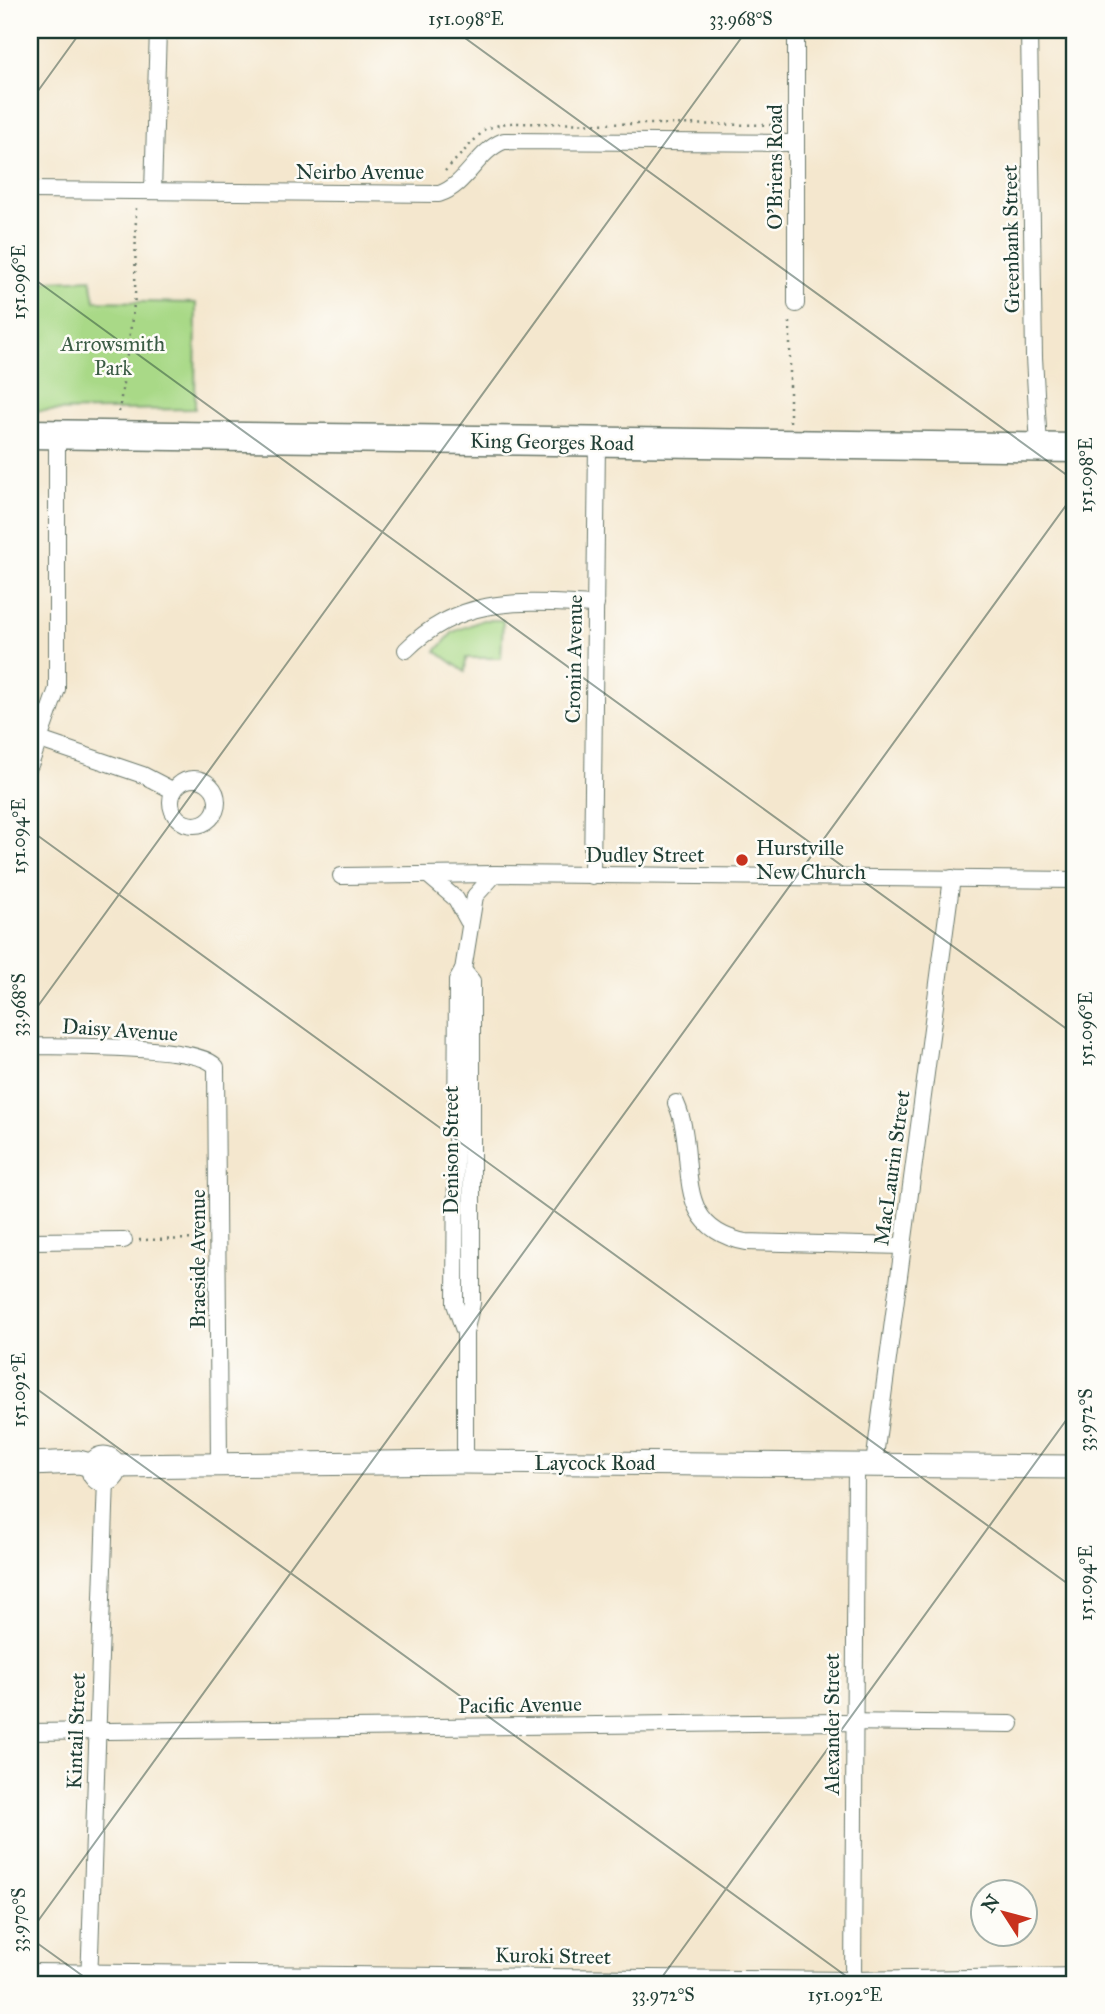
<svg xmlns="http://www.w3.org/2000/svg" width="1105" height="2014" font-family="'IM FELL Great Primer',serif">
<rect width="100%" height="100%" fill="#fdfcf7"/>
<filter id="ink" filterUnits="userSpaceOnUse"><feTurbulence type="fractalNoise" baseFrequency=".0143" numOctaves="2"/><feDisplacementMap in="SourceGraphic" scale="14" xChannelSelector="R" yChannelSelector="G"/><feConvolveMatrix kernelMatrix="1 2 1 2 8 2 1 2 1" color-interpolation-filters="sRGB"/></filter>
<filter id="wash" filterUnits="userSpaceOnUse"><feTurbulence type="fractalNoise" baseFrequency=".00686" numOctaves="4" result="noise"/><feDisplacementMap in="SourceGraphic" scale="28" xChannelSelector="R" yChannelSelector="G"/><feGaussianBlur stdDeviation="1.57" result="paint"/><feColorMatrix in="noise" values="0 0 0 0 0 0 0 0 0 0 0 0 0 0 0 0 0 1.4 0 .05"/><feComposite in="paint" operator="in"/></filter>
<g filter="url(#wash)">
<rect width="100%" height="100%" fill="#f4e7ce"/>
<g fill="#a9d987" stroke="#648b5e" stroke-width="2">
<path d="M 91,279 L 95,301 L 196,303 L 195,409 L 30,411 L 30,282 Z"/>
<path d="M 483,620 L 503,620 L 501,658 L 466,658 L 465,672 L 436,651 L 453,632 Z"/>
</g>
</g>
<g filter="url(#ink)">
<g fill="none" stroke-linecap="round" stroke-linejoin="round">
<g stroke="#6a786a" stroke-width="18">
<g id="street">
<path d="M 1029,30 L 1034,357 L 1039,447"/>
<path d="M 30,190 L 439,194 C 467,185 477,151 504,141 L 795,143"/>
<path d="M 153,191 L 158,30"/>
<path d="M 796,304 L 796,30"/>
<path d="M 406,650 C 462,594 523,602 596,605"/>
<path d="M 40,740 L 143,775 L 174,791"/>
<path d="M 30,765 L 57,689 L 57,434"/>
<circle cx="194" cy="802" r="23"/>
<path d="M 341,876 L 495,874 L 1075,880"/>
<path d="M 429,876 L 456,899 L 468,921"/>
<path d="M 592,876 L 597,443"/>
<path d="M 463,970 L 472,981 L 472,1303 L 465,1333 L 465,1462"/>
<path d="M 30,1046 C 62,1047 200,1044 216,1067 L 219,1463"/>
<path d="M 676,1103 C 700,1156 667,1227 746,1242 L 903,1246"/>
<path d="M 30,1241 L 124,1240"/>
<path d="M 465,1333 L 455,1304 L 457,981 L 463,970 L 475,896 L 495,874"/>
<path d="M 874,1464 L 952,878"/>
<path d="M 30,1732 L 838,1722 L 1011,1724"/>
<path d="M 30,1972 L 853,1980 L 1075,1976"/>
<path d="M 89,1984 L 106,1479"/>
<path d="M 853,1984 L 856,1465"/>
</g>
</g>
<g stroke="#6a786a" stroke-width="25">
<g id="secondary">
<circle cx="104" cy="1469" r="11"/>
<path d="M 30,1464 L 79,1462 L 94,1466"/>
<path d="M 115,1466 L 465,1462 L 1075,1467"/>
</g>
</g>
<g stroke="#6a786a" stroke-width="31">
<path id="highway" d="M 30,434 L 1075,448"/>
</g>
<g stroke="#6a786a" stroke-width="2.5" stroke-dasharray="2 5" stroke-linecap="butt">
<path d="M 445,171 L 485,129 L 506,123 L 780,125"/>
<path d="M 119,412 L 135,297 L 136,206"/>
<path d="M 790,422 L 790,317"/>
<path d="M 139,1240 L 202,1239"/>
</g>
<use href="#street" stroke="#fff" stroke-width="16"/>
<use href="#secondary" stroke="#fff" stroke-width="23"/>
<use href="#highway" stroke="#fff" stroke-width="28"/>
</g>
</g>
<path fill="none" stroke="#1f3d34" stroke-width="2" stroke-opacity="0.45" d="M 454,30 L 1075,481M 30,102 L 82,30M 30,276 L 1075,1035M 30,830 L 1075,1589M 30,1017 L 747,30M 30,1384 L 857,1984M 30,1932 L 1075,493M 30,1938 L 94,1984M 657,1984 L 1075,1408"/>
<circle fill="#c8321e" stroke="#fdfcf7" stroke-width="2.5" cx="742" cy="860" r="7"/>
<g text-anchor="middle" stroke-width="5" stroke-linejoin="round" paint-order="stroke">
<g font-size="21" fill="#1f3d34" stroke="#fdfcf7">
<text transform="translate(775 167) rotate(-90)" y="7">O'Briens Road</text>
<text x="360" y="179">Neirbo Avenue</text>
<text transform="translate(1011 239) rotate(-91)" y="7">Greenbank Street</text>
<text transform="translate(552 442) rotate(1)" y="7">King Georges Road</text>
<text transform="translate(574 659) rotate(-89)" y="7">Cronin Avenue</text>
<text x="645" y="862">Dudley Street</text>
<text transform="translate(120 1030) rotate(4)" y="7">Daisy Avenue</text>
<text transform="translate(451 1150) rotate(-90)" y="7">Denison Street</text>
<text transform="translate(892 1168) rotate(-82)" y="7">MacLaurin Street</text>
<text transform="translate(198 1259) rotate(-90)" y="7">Braeside Avenue</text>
<text x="595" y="1470">Laycock Road</text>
<text transform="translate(520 1705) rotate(-1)" y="7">Pacific Avenue</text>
<text transform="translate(832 1724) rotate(-90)" y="7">Alexander Street</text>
<text transform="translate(76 1731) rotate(-88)" y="7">Kintail Street</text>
<text transform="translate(553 1956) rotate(1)" y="7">Kuroki Street</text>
</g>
<g font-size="21" fill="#3b5c45" stroke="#fdfcf7">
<text x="113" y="351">Arrowsmith<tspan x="113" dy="24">Park</tspan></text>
</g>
<g font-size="21" fill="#1f3d34" stroke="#fdfcf7" text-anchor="start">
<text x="756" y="855">Hurstville<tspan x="756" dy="24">New Church</tspan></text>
</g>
</g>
<rect width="1105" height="2014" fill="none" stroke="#fdfcf7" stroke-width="77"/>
<g transform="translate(1004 1913) rotate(306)"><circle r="33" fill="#fdfcf7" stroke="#a4b0a9" stroke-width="2"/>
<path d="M0-5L12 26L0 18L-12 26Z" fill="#c8321e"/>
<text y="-10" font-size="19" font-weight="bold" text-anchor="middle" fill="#1f3d34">N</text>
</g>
<rect x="38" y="38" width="1028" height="1938" fill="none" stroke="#1f3d34" stroke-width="2.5"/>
<g font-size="18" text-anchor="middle" fill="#1f3d34">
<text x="466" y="25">151.098°E</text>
<text x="741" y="25">33.968°S</text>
<text transform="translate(19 282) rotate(-90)" y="6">151.096°E</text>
<text transform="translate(1086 475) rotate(-90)" y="6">151.098°E</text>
<text transform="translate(19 836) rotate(-90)" y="6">151.094°E</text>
<text transform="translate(19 1005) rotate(-90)" y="6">33.968°S</text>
<text transform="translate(1086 1029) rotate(-90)" y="6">151.096°E</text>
<text transform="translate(19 1390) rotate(-90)" y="6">151.092°E</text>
<text transform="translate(1086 1420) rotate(-90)" y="6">33.972°S</text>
<text transform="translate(1086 1583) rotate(-90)" y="6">151.094°E</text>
<text transform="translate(19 1920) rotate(-90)" y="6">33.970°S</text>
<text x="663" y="2001">33.972°S</text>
<text x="845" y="2001">151.092°E</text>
</g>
</svg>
